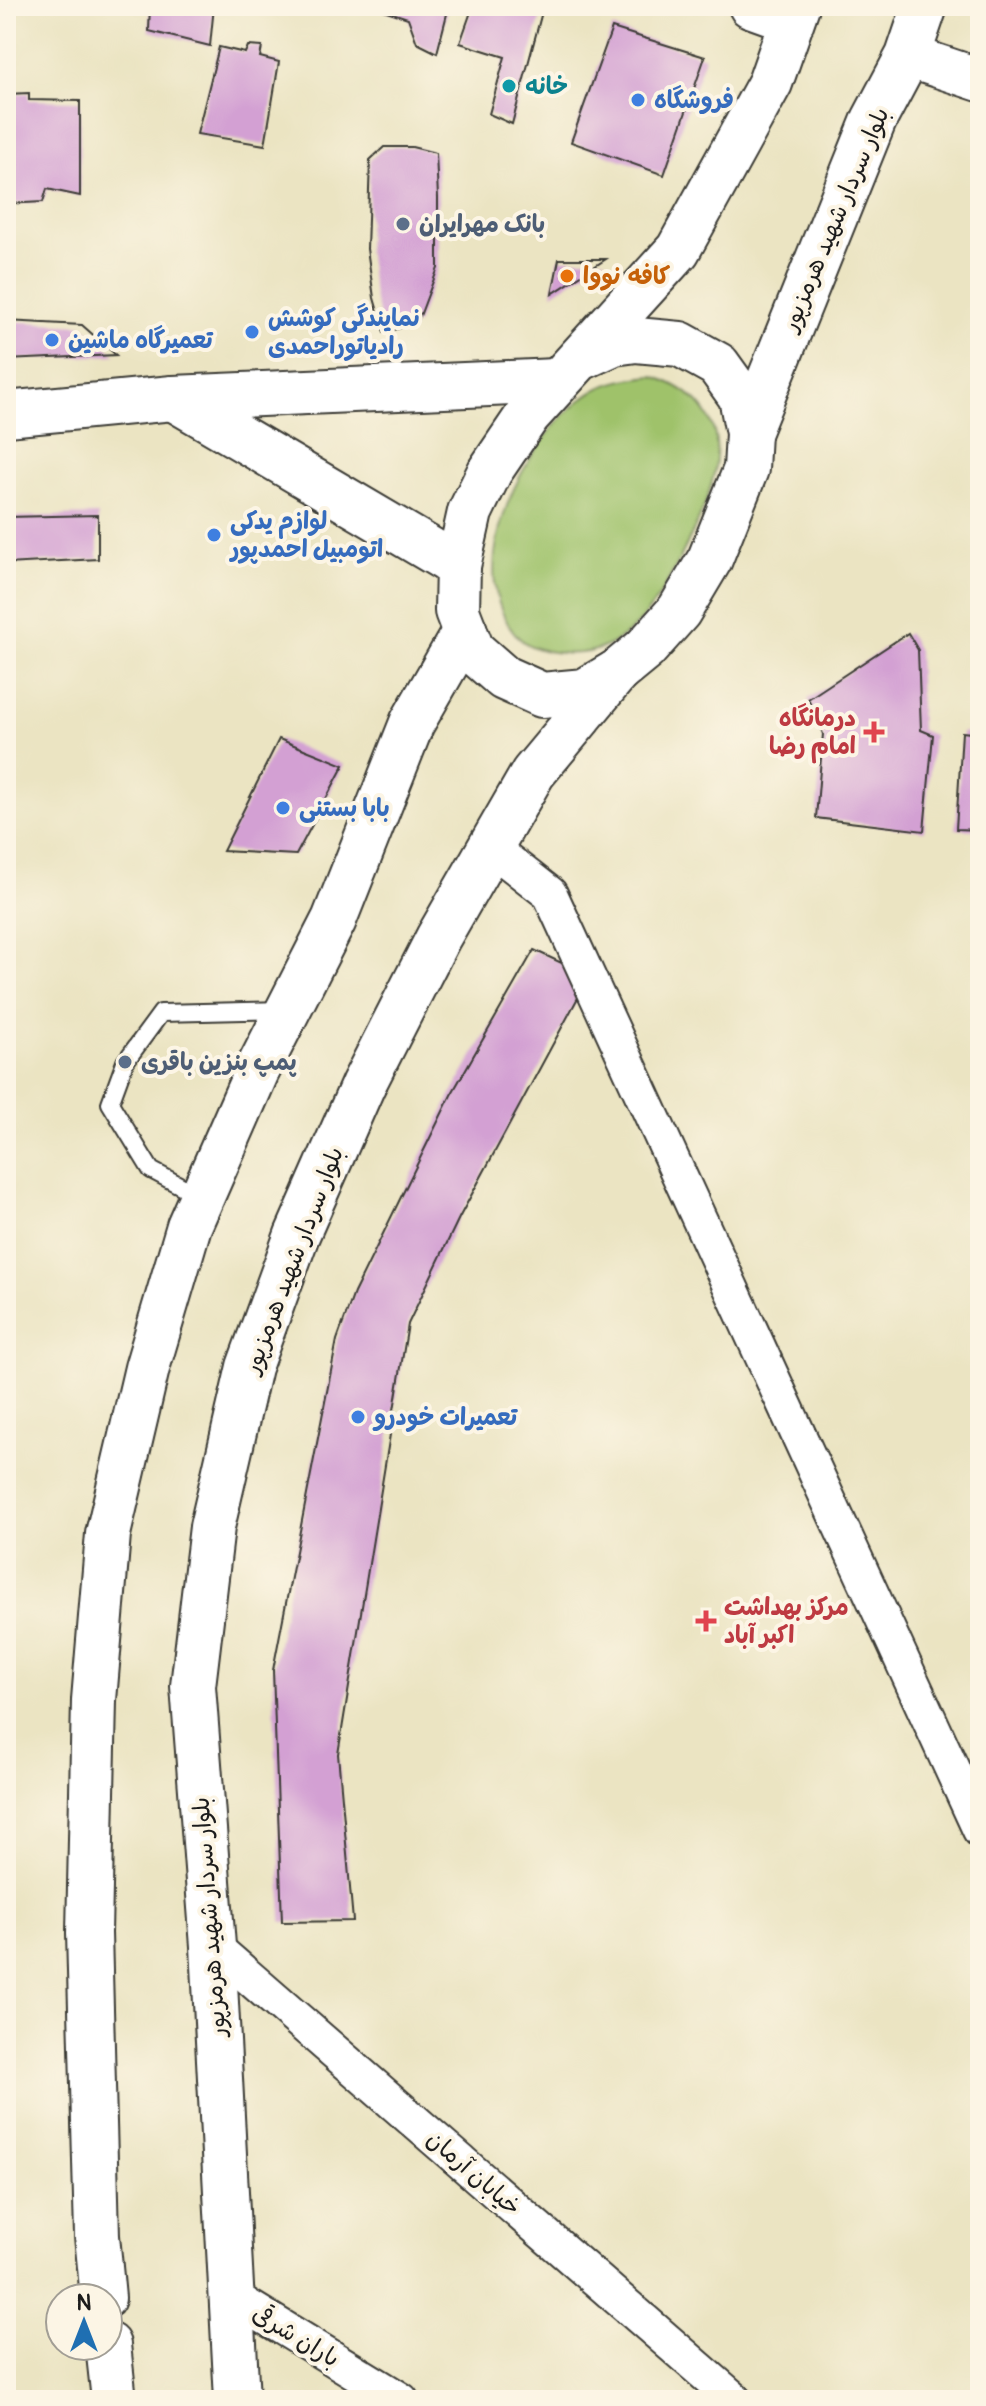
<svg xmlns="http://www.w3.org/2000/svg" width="986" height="2406" font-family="Pangolin,'Playpen Sans Arabic',sans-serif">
<rect width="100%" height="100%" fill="#fcf5e5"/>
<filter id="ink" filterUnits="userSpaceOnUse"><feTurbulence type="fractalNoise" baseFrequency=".0125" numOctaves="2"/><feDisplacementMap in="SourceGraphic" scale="16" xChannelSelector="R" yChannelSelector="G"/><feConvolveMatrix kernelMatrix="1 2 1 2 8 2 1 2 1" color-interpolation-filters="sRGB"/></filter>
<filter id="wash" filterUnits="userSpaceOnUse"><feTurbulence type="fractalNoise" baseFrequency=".006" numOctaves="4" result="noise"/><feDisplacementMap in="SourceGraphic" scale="32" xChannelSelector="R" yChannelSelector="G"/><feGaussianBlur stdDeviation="1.8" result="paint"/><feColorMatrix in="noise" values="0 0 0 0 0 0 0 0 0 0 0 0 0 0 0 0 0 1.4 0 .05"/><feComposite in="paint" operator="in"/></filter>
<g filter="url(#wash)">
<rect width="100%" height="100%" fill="#ebe4c2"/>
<path fill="#9fc26b" stroke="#5e6f44" stroke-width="2" d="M 653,376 C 745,408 719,480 686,546 C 661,597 629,660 562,653 C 547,652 529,648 518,637 C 457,570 525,437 589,394 C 608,381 631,378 653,376 Z"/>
<g id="blocks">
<g fill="#d3a0d3">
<path d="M 150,6 L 214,6 L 210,46 L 149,31 Z"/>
<path d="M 371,6 L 449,6 L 437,53 L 417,43 L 408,18 Z"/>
<path d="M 473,6 L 543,8 L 512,124 L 489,114 L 505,57 L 460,43 Z"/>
<path d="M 612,28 L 705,57 L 664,175 L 571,142 Z"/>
<path d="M 248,46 L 262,47 L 260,57 L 279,62 L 265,145 L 197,134 L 219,47 L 245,53 Z"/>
<path d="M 29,93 L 29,100 L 80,101 L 80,196 L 47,189 L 43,202 L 6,204 L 6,94 Z"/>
<path d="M 384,147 L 412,147 L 436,153 L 438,198 L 438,268 L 417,324 L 384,332 L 374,298 L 367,249 L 370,160 Z"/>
<path d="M 559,259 L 606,259 L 552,294 Z"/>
<path d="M 6,321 L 82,325 L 116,355 L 6,360 Z"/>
<path d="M 98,515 L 98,559 L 6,564 L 6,517 Z"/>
<path d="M 908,633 L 918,650 L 921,730 L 933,735 L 924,831 L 816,818 L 823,734 L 808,699 Z"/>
<path d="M 962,732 L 980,734 L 980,830 L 956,829 Z"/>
<path d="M 279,739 L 344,765 L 296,855 L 223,851 Z"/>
<path d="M 534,950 L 566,965 L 581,992 L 459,1218 L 408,1324 L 338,1754 L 353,1921 L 282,1922 L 273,1670 L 337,1340 L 354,1293 L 451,1095 Z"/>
</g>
</g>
</g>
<g filter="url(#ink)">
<use href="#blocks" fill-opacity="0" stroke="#3b3a35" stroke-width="2"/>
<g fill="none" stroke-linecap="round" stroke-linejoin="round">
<g stroke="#3b3a35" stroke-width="20">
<path id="service" d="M 200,1196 L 151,1170 L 110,1103 L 125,1062 L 161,1013 L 283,1010"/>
</g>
<g stroke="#3b3a35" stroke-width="38">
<g id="minor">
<path d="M 490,847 L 550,894 L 980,1830"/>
<path d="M 213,1946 L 735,2400"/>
<path d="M 231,2296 L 401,2400"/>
</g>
</g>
<g stroke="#3b3a35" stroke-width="46">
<g id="tertiary">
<path d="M 750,6 L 792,21"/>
<path d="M 908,56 L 980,80"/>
</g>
</g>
<g stroke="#3b3a35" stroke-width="48">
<g id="secondary">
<path d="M 173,398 L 458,566"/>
<path d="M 6,414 L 173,398 L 556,381"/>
</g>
</g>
<g stroke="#3b3a35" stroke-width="48">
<g id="primary">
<path d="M 581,358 L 614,343 L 636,340 L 680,344 L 718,365 L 741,397 L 748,433 L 746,469 L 710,559 L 679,611 L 645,649 L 617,672 L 585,691 L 542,695 L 504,678 L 472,650 L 457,611 L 458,566 L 470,512 L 490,471 L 528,415 L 678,250 L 770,83 L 797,6"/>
<path d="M 748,433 L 874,120 L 908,56 L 925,6"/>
<path d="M 103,2298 L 97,2236 L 89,1933 L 94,1700 L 108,1534 L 147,1368 L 189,1226 L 257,1071 L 334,920 L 412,723 L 465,631"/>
<path d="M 108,2345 L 114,2400"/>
<path d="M 237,2400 L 213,1946 L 193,1686 L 212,1527 L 249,1367 L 297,1235 L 363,1085 L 438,938 L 533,773 L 617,672"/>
</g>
</g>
<use href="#service" stroke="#fff" stroke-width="16"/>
<use href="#minor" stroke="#fff" stroke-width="34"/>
<use href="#tertiary" stroke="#fff" stroke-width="42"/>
<use href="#secondary" stroke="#fff" stroke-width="44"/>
<use href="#primary" stroke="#fff" stroke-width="44"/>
</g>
</g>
<circle fill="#0f9aa8" stroke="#fcf5e5" stroke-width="3" cx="509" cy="86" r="8"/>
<g fill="#3f7fe0" stroke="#fcf5e5" stroke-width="3">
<circle cx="638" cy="100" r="8"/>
<circle cx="252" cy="332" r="8"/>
<circle cx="52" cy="340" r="8"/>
<circle cx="214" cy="535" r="8"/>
<circle cx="283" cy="808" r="8"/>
<circle cx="358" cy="1417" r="8"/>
</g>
<g fill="#5c6f8a" stroke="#fcf5e5" stroke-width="3">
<circle cx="403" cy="224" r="8"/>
<circle cx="125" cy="1062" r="8"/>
</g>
<circle fill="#e8710a" stroke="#fcf5e5" stroke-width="3" cx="567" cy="276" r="8"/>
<g fill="#e0444e" stroke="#fcf5e5" stroke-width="3">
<path d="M870 720h8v8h8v8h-8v8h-8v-8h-8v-8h8z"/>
<path d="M702 1609h8v8h8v8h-8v8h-8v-8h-8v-8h8z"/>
</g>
<g text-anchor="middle" stroke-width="8" stroke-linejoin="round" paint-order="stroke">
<g font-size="24" font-weight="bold" fill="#0d838f" stroke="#fcf5e5" text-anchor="start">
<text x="525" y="94">خانه</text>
</g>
<g font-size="24" font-weight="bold" fill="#366cbe" stroke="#fcf5e5" text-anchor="start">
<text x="654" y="108">فروشگاه</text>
<text x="268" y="326">نمایندگی کوشش<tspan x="268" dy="28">رادیاتوراحمدی</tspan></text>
<text x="68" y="348">تعمیرگاه ماشین</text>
<text x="230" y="529">لوازم یدکی<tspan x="230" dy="28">اتومبیل احمدپور</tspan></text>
<text x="299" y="816">بابا بستنی</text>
<text x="374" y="1425">تعمیرات خودرو</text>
</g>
<g font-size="24" fill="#1c1c1c" stroke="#fcf5e5">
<text transform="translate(835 219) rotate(-67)" y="8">بلوار سردار شهید هرمزپور</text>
<text transform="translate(293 1260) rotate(-69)" y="8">بلوار سردار شهید هرمزپور</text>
<text transform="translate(209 1917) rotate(-94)" y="8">بلوار سردار شهید هرمزپور</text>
<text transform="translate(474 2173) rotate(41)" y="8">خیابان آرمان</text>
<text transform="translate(296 2336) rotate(31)" y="8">باران شرقی</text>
</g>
<g font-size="24" font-weight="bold" fill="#4e5e75" stroke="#fcf5e5" text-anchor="start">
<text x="419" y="232">بانک مهرایران</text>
<text x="141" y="1070">پمپ بنزین باقری</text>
</g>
<g font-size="24" font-weight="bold" fill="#c56008" stroke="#fcf5e5" text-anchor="start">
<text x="583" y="284">کافه نووا</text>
</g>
<g font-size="24" font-weight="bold" fill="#be3a42" stroke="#fcf5e5" text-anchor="end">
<text x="856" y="726">درمانگاه<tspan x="856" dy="28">امام رضا</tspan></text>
<text x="724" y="1615" text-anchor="start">مرکز بهداشت<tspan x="724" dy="28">اکبر آباد</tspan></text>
</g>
</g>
<rect width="986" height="2406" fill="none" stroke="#fcf5e5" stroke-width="32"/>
<g transform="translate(84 2322)"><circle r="38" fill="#fcf5e5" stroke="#a29e95" stroke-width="2"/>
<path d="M0-6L14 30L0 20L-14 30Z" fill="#1f6fb2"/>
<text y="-12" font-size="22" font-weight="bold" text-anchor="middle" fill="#1c1c1c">N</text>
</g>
</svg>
